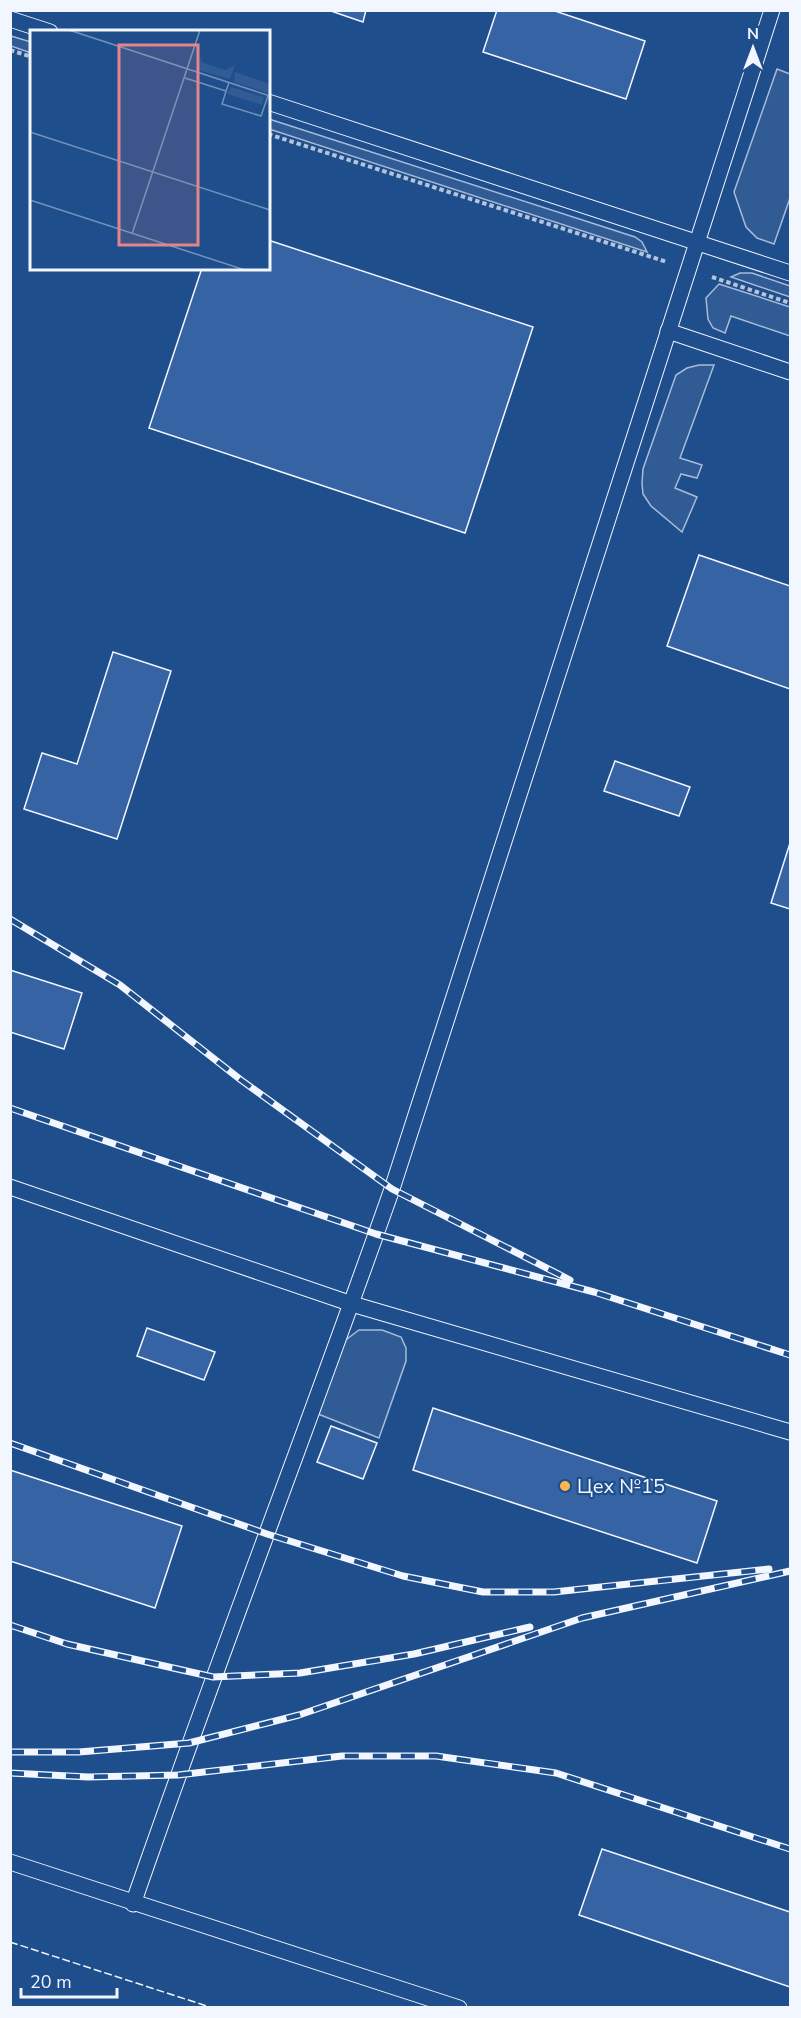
<svg xmlns="http://www.w3.org/2000/svg" width="801" height="2018" font-family="'Nunito Sans',sans-serif">
<rect width="100%" height="100%" fill="#1f4e8c"/>
<g fill="#305b95" stroke="#a8bbd7" stroke-width="1.5">
<path d="M 11,36 L 31,42 L 31,53 L 11,46 Z"/>
<path d="M 777,69 L 790,74 L 790,198 L 774,244 L 757,238 L 746,227 L 734,192 Z"/>
<path d="M 269,119 L 635,237 L 642,242 L 647,252 L 269,129 Z"/>
<path d="M 740,273 L 752,273 L 790,286 L 790,297 L 731,277 Z"/>
<path d="M 719,284 L 790,307 L 790,336 L 731,316 L 725,333 L 713,328 L 708,319 L 706,298 Z"/>
<path d="M 699,365 L 714,365 L 680,458 L 702,465 L 697,478 L 681,474 L 675,488 L 697,497 L 682,532 L 651,506 L 643,494 L 642,483 L 643,469 L 676,375 L 687,368 Z"/>
<path d="M 359,1330 L 382,1330 L 401,1337 L 406,1348 L 406,1361 L 379,1438 L 318,1414 L 343,1342 Z"/>
</g>
<g fill="#3563a3" stroke="#f2f6ff" stroke-width="1.5">
<path d="M 328,10 L 366,10 L 363,22 Z"/>
<path d="M 497,10 L 552,10 L 645,41 L 626,99 L 483,52 Z"/>
<path d="M 268,240 L 533,327 L 465,533 L 149,428 L 202,268 L 268,268 Z"/>
<path d="M 699,555 L 790,586 L 790,689 L 667,646 Z"/>
<path d="M 113,652 L 171,671 L 117,839 L 24,809 L 42,753 L 77,764 Z"/>
<path d="M 615,761 L 690,787 L 679,816 L 604,791 Z"/>
<path d="M 790,843 L 790,909 L 771,903 Z"/>
<path d="M 10,970 L 82,993 L 64,1049 L 10,1032 Z"/>
<path d="M 147,1328 L 215,1352 L 204,1380 L 137,1356 Z"/>
<path d="M 433,1408 L 717,1501 L 697,1563 L 413,1470 Z"/>
<path d="M 331,1426 L 377,1443 L 363,1479 L 317,1462 Z"/>
<path d="M 10,1470 L 182,1526 L 155,1608 L 10,1561 Z"/>
<path d="M 602,1849 L 790,1912 L 790,1987 L 579,1915 Z"/>
</g>
<g fill="none" stroke-linecap="round" stroke-linejoin="round">
<g stroke="#f2f6ff" stroke-width="17">
<g id="lane">
<path d="M 10,19 L 50,32"/>
<path d="M 268,102 L 790,273"/>
<path d="M 668,331 L 790,372"/>
<path d="M 10,1187 L 352,1304 L 790,1432"/>
<path d="M 10,1862 L 459,2008"/>
<path d="M 133,1904 C 216,1664 308,1428 392,1189 L 772,10"/>
</g>
</g>
<g stroke="#b3c4dc" stroke-width="4" stroke-dasharray="4.5 3" stroke-linecap="butt">
<path d="M 10,50 L 32,57"/>
<path d="M 268,134 L 667,262"/>
<path d="M 712,277 L 790,303"/>
</g>
<use href="#lane" stroke="#1f4e8c" stroke-width="15"/>
<g stroke="#f2f6ff" stroke-width="7">
<g id="rail">
<path d="M 10,919 L 120,985 L 241,1080 L 392,1189 L 570,1280"/>
<path d="M 10,1108 L 376,1234 L 594,1292 L 790,1355"/>
<path d="M 10,1443 L 267,1534 L 403,1576 L 483,1592 L 554,1592 L 769,1569"/>
<path d="M 10,1625 L 67,1644 L 213,1677 L 300,1673 L 414,1654 L 530,1627"/>
<path d="M 10,1752 L 79,1752 L 189,1743 L 299,1715 L 582,1618 L 790,1571"/>
<path d="M 10,1773 L 88,1777 L 178,1775 L 342,1756 L 436,1756 L 556,1773 L 790,1849"/>
</g>
</g>
<use href="#rail" stroke="#1f4e8c" stroke-width="4.5" stroke-dasharray="14" stroke-linecap="butt"/>
<path stroke="#f2f6ff" stroke-width="1.5" stroke-dasharray="8 3" stroke-linecap="butt" d="M 10,1942 L 213,2008"/>
</g>
<circle fill="#ffb74d" stroke="#1f4e8c" stroke-width="2" cx="565" cy="1486" r="6"/>
<g text-anchor="middle" stroke-width="4.5" stroke-linejoin="round" paint-order="stroke">
<g font-size="20" fill="#f2f6ff" stroke="#1f4e8c" text-anchor="start">
<text x="577" y="1493">Цех №15</text>
</g>
</g>
<g transform="translate(30 30)">
<rect width="240" height="240" fill="#1f4e8c"/>
<path d="M 172,24 L 171,32 L 195,40 L 205,35 L 200,49 L 171,41 L 168,37 ZM 205,42 L 240,54 L 240,64 L 204,52 ZM 201,57 L 234,67 L 232,75 L 197,64 Z" fill="#305b95"/>
<path fill="none" stroke="#7391ba" stroke-width="1.5" d="M 39,0 L 240,66M 155,48 L 196,61M 199,52 L 192,74 L 231,86 L 238,66M 0,102 L 240,180M 0,170 L 215,240M 102,204 L 170,0"/>
<path fill="#e38589" fill-opacity="0.15" stroke="#e38589" stroke-width="3" d="M 89,15 L 168,15 L 168,215 L 89,215 Z"/>
<rect width="240" height="240" fill="none" stroke="#f2f6ff" stroke-width="3"/>
</g>
<rect width="801" height="2018" fill="none" stroke="#f2f6ff" stroke-width="24"/>
<g transform="translate(753 48)" stroke="#1f4e8c" stroke-width="4.5" paint-order="stroke">
<path d="M0-4.5L10 22L0 15L-10 22Z" fill="#f2f6ff"/>
<text y="-9" font-size="16" font-weight="bold" text-anchor="middle" fill="#f2f6ff">N</text>
</g>
<path d="M21 1988v9h96v-9" fill="none" stroke="#f2f6ff" stroke-width="3"/>
<text x="30" y="1988" font-size="18" fill="#f2f6ff" stroke="#1f4e8c" stroke-width="4.5" paint-order="stroke">20 m</text>
</svg>
